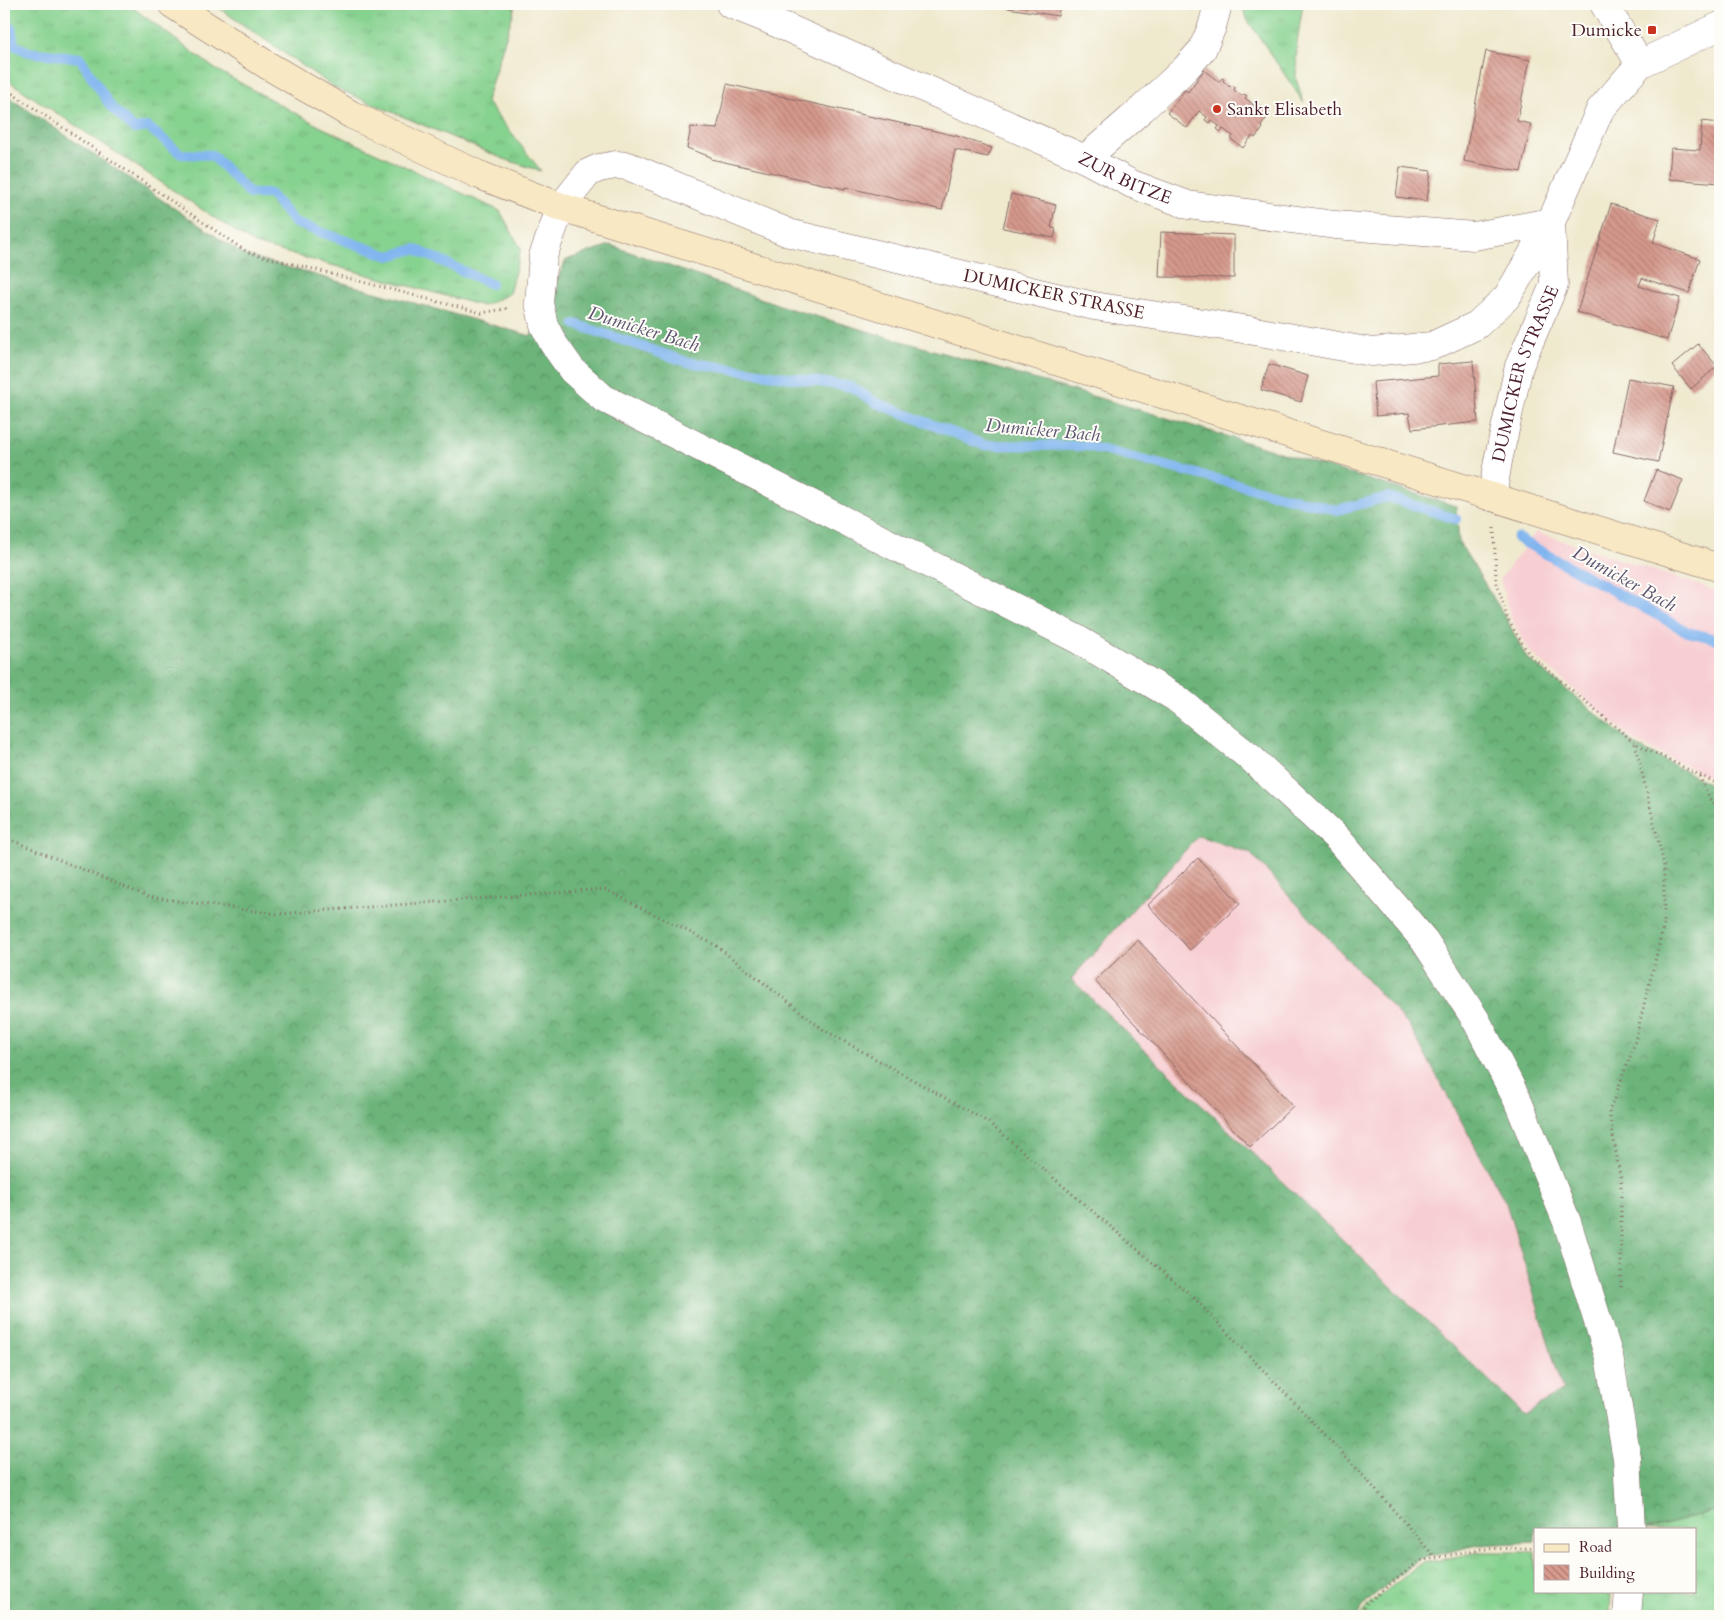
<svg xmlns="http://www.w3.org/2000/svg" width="1724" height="1620" font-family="Cardo,serif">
<defs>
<pattern id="grass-tufts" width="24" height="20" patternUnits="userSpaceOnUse" patternTransform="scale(1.25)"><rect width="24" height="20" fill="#86d28f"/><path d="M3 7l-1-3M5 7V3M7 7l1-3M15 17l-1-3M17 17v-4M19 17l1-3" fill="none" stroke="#75b47c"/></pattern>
<pattern id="forest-crowns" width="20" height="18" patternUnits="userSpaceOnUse" patternTransform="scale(1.25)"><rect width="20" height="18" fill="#6cb47a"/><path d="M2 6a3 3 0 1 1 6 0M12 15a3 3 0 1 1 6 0" fill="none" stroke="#5b9264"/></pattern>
<pattern id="building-back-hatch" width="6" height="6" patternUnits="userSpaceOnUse" patternTransform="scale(1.25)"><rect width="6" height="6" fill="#d6998c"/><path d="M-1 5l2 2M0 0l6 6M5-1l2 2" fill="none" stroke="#b07c73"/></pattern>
</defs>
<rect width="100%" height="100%" fill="#fdfcf7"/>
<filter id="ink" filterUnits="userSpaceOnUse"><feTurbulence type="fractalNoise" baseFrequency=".02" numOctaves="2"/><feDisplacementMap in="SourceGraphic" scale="10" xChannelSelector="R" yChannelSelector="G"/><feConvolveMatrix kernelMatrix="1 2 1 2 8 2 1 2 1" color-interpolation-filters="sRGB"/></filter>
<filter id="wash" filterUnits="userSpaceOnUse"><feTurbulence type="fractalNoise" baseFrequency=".0096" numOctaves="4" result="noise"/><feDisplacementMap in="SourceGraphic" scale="20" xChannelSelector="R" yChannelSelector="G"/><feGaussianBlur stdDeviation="1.12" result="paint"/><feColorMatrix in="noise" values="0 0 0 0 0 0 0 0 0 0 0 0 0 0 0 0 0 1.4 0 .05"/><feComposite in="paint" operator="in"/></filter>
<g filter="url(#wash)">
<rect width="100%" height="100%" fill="#efe9ce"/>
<g fill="#f7cfd3">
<path d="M 1536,532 L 1720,592 L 1720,782 L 1636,742 L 1530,652 L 1511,618 L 1500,579 Z"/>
<path d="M 1198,836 L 1250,853 L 1410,1027 L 1506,1203 L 1563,1390 L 1524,1414 L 1071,979 Z"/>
</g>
<g fill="url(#grass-tufts)" stroke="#68785d">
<path d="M 4,4 L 128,4 L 215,69 L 319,126 L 500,211 L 521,249 L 509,294 L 483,306 L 254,244 L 4,78 Z"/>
<path d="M 213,4 L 516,4 L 486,101 L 541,171 L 504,159 L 335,88 Z"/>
<path d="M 1243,4 L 1303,4 L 1297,42 L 1296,79 L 1304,103 L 1245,16 Z"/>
<path d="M 1713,1511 L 1720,1515 L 1720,1616 L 1642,1616 L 1643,1591 L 1695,1591 L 1695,1529 L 1645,1529 Z"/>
<path d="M 1480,1552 L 1535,1552 L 1535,1591 L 1611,1591 L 1610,1616 L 1361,1616 L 1369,1604 L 1422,1563 Z"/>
</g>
<path fill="url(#forest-crowns)" stroke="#5b6a52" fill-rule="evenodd" d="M 4,94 L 244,255 L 531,336 L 566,260 L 610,245 L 791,309 L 1144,411 L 1456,506 L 1459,542 L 1507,620 L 1526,657 L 1635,745 L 1720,789 L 1720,1515 L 1713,1511 L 1645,1529 L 1535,1529 L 1535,1542 L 1478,1545 L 1419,1559 L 1367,1601 L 1357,1616 L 4,1616 ZM 1198,836 L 1250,853 L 1410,1027 L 1506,1203 L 1563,1390 L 1524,1414 L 1071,979 Z"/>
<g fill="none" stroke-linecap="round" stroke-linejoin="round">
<g stroke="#81b5ef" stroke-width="10">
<path d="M 4,24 L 11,27 L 14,45 L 29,52 L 80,58 L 111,107 L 134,129 L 148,127 L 181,154 L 212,155 L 250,194 L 270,194 L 295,223 L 389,256 L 415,249 L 491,284"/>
<path d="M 575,324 L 687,362 L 852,387 L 877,403 L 984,445 L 1087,446 L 1337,510 L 1388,497 L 1456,519"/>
<path d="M 1517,538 L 1688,632 L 1720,640"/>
</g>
</g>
<g id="blocks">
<g fill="url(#building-back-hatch)">
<path d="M 1009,4 L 1060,4 L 1058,16 L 1008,8 Z"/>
<path d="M 1486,51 L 1530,60 L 1517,121 L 1531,124 L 1521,172 L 1464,161 Z"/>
<path d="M 1204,70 L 1219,82 L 1222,78 L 1224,79 L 1223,81 L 1230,87 L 1232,85 L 1235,87 L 1234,90 L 1242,96 L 1244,94 L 1247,96 L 1245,98 L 1255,106 L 1257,104 L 1270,113 L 1261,126 L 1263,128 L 1255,138 L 1252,136 L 1243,148 L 1231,139 L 1233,136 L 1223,129 L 1221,132 L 1217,129 L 1219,126 L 1211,120 L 1209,123 L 1205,120 L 1207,117 L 1199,111 L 1187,128 L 1167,113 L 1185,90 L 1188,92 Z"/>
<path d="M 727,84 L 957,136 L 992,148 L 988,157 L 955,150 L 942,210 L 845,187 L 845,189 L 711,159 L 711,157 L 687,148 L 691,127 L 717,129 Z"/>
<path d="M 1702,121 L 1720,123 L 1720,183 L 1669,179 L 1671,148 L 1700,150 Z"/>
<path d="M 1400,167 L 1431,171 L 1427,201 L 1396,197 Z"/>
<path d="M 1011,194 L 1056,205 L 1051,227 L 1056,229 L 1054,238 L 1003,228 Z"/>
<path d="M 1611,204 L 1660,219 L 1653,243 L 1700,259 L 1689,293 L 1642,278 L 1639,286 L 1680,298 L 1667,340 L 1577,312 Z"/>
<path d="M 1161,232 L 1234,235 L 1234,278 L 1159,277 Z"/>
<path d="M 1698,344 L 1717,366 L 1691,389 L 1672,366 Z"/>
<path d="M 1473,361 L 1478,422 L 1412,429 L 1409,413 L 1376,416 L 1373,382 L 1438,376 L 1438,364 Z"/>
<path d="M 1269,364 L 1308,376 L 1301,402 L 1261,390 Z"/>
<path d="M 1628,378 L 1674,387 L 1658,462 L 1613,452 Z"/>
<path d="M 1656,470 L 1683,480 L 1670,512 L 1644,501 Z"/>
<path d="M 1198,858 L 1240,904 L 1190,950 L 1148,905 Z"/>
<path d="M 1138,940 L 1293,1106 L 1250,1147 L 1095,981 Z"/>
</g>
</g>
</g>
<g filter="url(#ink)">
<use href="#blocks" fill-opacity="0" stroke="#846664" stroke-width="1"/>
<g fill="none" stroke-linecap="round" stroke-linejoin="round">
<g stroke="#846664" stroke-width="29">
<g id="street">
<path id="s1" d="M 730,4 L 765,18 L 1085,159 L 1132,184 L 1188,205 L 1335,225 L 1474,236 L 1551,222"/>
<path d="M 1604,4 L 1640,64"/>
<path d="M 1085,159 L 1142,109 L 1185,69 L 1202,50 L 1212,27 L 1218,4"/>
<path d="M 1551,222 L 1507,297 L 1477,325 L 1432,346 L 1372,352 L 1249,330 L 1094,306 L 789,233 L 628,166 L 616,165 L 599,168 L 588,173 L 561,207 L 543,256 L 539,303 L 544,325 L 553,343 L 572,370 L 603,398 L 1077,639 L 1176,698 L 1253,760 L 1337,838 L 1424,940 L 1476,1020 L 1517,1099 L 1567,1222 L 1609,1357 L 1627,1458 L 1631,1529"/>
<path id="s2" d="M 1492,497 L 1498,461 L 1519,366 L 1554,285 L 1551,222 L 1600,110 L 1640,64 L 1720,26"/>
<path d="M 1627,1616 L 1629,1591"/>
</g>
</g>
<g stroke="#846664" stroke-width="29">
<path id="secondary" d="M 172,4 L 267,65 L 352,115 L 477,174 L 561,207 L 1720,568"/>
</g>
<g stroke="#846664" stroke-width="3" stroke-dasharray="1 4" stroke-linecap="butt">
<path d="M 4,88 L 247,252 L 482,313 L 509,308"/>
<path d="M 1494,528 L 1496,580 L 1508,620 L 1529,654 L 1635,743 L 1699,775 L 1710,799 L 1720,809"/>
<path d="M 1700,775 L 1720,785"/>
<path d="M 4,837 L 149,897 L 278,914 L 604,889 L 715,945 L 824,1030 L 988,1122 L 1193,1297 L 1352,1463 L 1435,1557"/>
<path d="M 1621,1287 L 1621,1181 L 1609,1112 L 1633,1049 L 1664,925 L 1664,865 L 1635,743"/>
<path d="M 1358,1616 L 1367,1603 L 1419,1561 L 1481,1549 L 1535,1548"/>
</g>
<use href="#street" stroke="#fff" stroke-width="28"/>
<use href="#secondary" stroke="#f8e8c3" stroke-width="28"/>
</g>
</g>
<g fill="#c8321e" stroke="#fdfcf7" stroke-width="2">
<rect x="1647" y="25" width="10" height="10" rx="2.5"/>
<circle cx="1217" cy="109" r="5"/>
</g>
<g text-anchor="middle" stroke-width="4" stroke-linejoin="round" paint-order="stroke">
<g font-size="18" fill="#4a1f2b" stroke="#fdfcf7" text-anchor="end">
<text x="1642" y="36">Dumicke</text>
<text x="1227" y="115" text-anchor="start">Sankt Elisabeth</text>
</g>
<g font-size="18" fill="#4a1f2b" stroke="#fdfcf7">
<text dy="6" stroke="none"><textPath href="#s1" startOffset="432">ZUR BITZE</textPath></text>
<text transform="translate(1054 294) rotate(12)" y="6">DUMICKER STRASSE</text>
<text dy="6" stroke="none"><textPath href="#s2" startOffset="128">DUMICKER STRASSE</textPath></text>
</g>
<g font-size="19" font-style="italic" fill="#5d5470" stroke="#fdfcf7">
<text transform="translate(644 328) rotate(17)" y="7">Dumicker Bach</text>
<text transform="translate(1043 429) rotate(5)" y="7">Dumicker Bach</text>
<text transform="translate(1625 578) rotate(29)" y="7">Dumicker Bach</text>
</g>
</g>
<rect width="1724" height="1620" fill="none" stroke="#fdfcf7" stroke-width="20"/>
<rect x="1534" y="1528" width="162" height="65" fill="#fdfcf7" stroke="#b5a4a5"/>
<rect x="1544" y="1544" width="25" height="8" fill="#f8e8c3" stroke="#b5a4a5"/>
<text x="1579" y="1552" font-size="15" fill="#4a1f2b">Road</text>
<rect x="1544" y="1565" width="25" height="15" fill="url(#building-back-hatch)" stroke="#b5a4a5"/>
<text x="1579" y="1578" font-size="15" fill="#4a1f2b">Building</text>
</svg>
